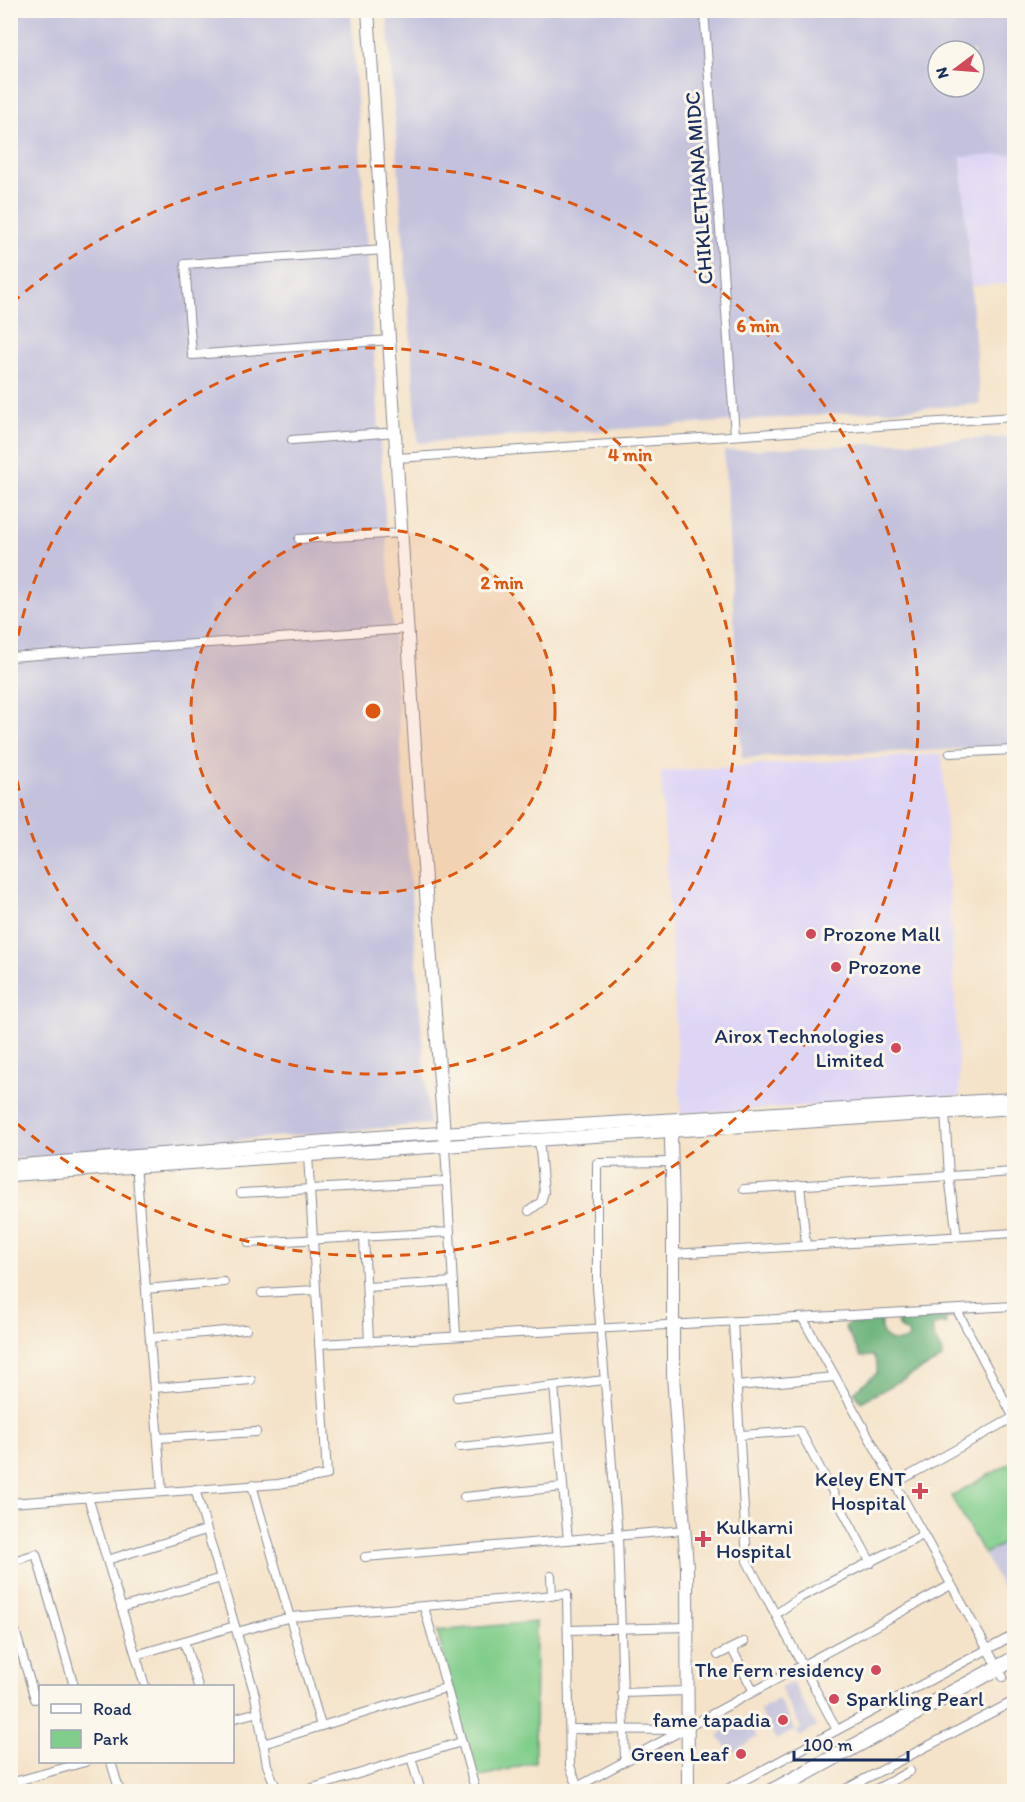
<svg xmlns="http://www.w3.org/2000/svg" width="1025" height="1802" font-family="Itim,sans-serif">
<rect width="100%" height="100%" fill="#fbf7ec"/>
<filter id="ink" filterUnits="userSpaceOnUse"><feTurbulence type="fractalNoise" baseFrequency=".0167" numOctaves="2"/><feDisplacementMap in="SourceGraphic" scale="12" xChannelSelector="R" yChannelSelector="G"/><feConvolveMatrix kernelMatrix="1 2 1 2 8 2 1 2 1" color-interpolation-filters="sRGB"/></filter>
<filter id="wash" filterUnits="userSpaceOnUse"><feTurbulence type="fractalNoise" baseFrequency=".008" numOctaves="4" result="noise"/><feDisplacementMap in="SourceGraphic" scale="24" xChannelSelector="R" yChannelSelector="G"/><feGaussianBlur stdDeviation="1.35" result="paint"/><feColorMatrix in="noise" values="0 0 0 0 0 0 0 0 0 0 0 0 0 0 0 0 0 1.4 0 .05"/><feComposite in="paint" operator="in"/></filter>
<g filter="url(#wash)">
<rect width="100%" height="100%" fill="#f4e3c9"/>
<g fill="#ded5f5">
<path d="M 1014,154 L 1014,283 L 971,286 L 961,156 Z"/>
<path d="M 942,754 L 960,1096 L 681,1114 L 661,771 Z"/>
</g>
<g fill="#c3c1db" fill-rule="evenodd">
<path d="M 11,11 L 351,11 L 406,827 L 429,1124 L 11,1159 Z"/>
<path d="M 387,11 L 1014,11 L 1014,154 L 961,157 L 980,404 L 418,443 ZM 938,51 L 974,51 L 974,87 L 938,87 Z"/>
<path d="M 1014,437 L 1014,745 L 941,750 L 742,758 L 724,451 Z"/>
<path d="M 1014,1538 L 1014,1610 L 984,1554 Z"/>
<path d="M 792,1682 L 817,1727 L 800,1737 L 796,1731 L 801,1728 L 780,1688 Z"/>
<path d="M 778,1699 L 795,1730 L 776,1740 L 759,1710 Z"/>
<path d="M 746,1718 L 757,1737 L 730,1754 L 718,1735 Z"/>
</g>
<g fill="#81cd8b" stroke="#4e7e74" stroke-width="1.5">
<path d="M 1014,1461 L 1014,1538 L 984,1554 L 951,1496 Z"/>
<path d="M 536,1622 L 535,1762 L 475,1778 L 437,1631 Z"/>
</g>
<path fill="#68b077" stroke="#42706a" stroke-width="1.5" d="M 934,1316 L 946,1318 L 945,1325 L 941,1323 L 933,1326 C 931,1336 938,1345 943,1353 L 941,1359 L 861,1402 L 854,1392 L 877,1373 L 877,1365 L 873,1356 L 861,1357 L 845,1327 L 853,1320 C 863,1322 871,1319 881,1321 C 881,1325 880,1329 882,1332 C 886,1343 901,1344 909,1338 L 908,1333 L 900,1328 L 897,1323 L 901,1317 L 916,1318 Z"/>
</g>
<g filter="url(#ink)">
<g fill="none" stroke-linecap="round" stroke-linejoin="round">
<g stroke="#888994" stroke-width="10">
<g id="street">
<path d="M 704,10 L 735,435"/>
<path d="M 384,250 L 185,264 L 192,355 L 390,340"/>
<path d="M 292,440 L 396,432"/>
<path d="M 398,458 L 1014,417"/>
<path d="M 299,539 L 403,533"/>
<path d="M 10,657 L 408,629"/>
<path d="M 950,753 L 1014,750"/>
<path d="M 945,1112 L 949,1176 L 957,1236"/>
<path d="M 445,1147 L 456,1336"/>
<path d="M 136,1163 L 162,1492"/>
<path d="M 800,1185 L 806,1245"/>
<path d="M 744,1189 L 1014,1172"/>
<path d="M 241,1193 L 447,1181"/>
<path d="M 529,1211 L 541,1202 L 544,1192 L 539,1139"/>
<path d="M 364,1237 L 369,1341"/>
<path d="M 249,1243 L 450,1232"/>
<path d="M 672,1254 L 1014,1233"/>
<path d="M 367,1287 L 453,1282"/>
<path d="M 146,1289 L 224,1282"/>
<path d="M 262,1293 L 315,1290"/>
<path d="M 957,1310 L 1014,1418"/>
<path d="M 803,1319 L 1003,1677"/>
<path d="M 733,1322 L 747,1561 L 837,1730"/>
<path d="M 150,1338 L 246,1329"/>
<path d="M 319,1344 L 1014,1306"/>
<path d="M 554,1386 L 568,1540"/>
<path d="M 737,1386 L 835,1377"/>
<path d="M 154,1388 L 251,1380"/>
<path d="M 457,1397 L 605,1380"/>
<path d="M 740,1435 L 800,1431 L 871,1563"/>
<path d="M 158,1438 L 256,1432"/>
<path d="M 460,1447 L 558,1437"/>
<path d="M 894,1484 L 1014,1417"/>
<path d="M 252,1485 L 321,1726"/>
<path d="M 195,1489 L 255,1695 L 267,1765 L 274,1783 L 280,1792"/>
<path d="M 88,1497 L 145,1686"/>
<path d="M 464,1497 L 563,1487"/>
<path d="M 10,1503 L 278,1484 L 327,1475 L 308,1155"/>
<path d="M 365,1557 L 684,1530"/>
<path d="M 107,1560 L 206,1530"/>
<path d="M 10,1562 L 36,1554 L 74,1686"/>
<path d="M 551,1576 L 552,1596"/>
<path d="M 424,1607 L 476,1792"/>
<path d="M 121,1608 L 221,1578"/>
<path d="M 10,1613 L 35,1699 L 40,1697"/>
<path d="M 776,1614 L 799,1598 L 923,1535"/>
<path d="M 568,1630 L 687,1627"/>
<path d="M 237,1632 L 291,1617 L 567,1594 L 570,1766 L 580,1792"/>
<path d="M 184,1641 L 198,1686"/>
<path d="M 732,1649 L 753,1690"/>
<path d="M 136,1655 L 235,1626"/>
<path d="M 718,1655 L 744,1642"/>
<path d="M 622,1693 L 687,1691"/>
<path d="M 232,1719 L 258,1712"/>
<path d="M 570,1729 L 680,1730"/>
<path d="M 263,1744 L 445,1688"/>
<path d="M 411,1757 L 421,1792"/>
<path d="M 625,1760 L 618,1536 L 597,1287 L 597,1163 L 672,1162"/>
<path d="M 111,1762 L 120,1792"/>
<path d="M 10,1783 L 85,1762"/>
<path d="M 300,1792 L 461,1742"/>
<path d="M 568,1792 L 951,1585"/>
<path d="M 722,1792 L 1014,1635"/>
<path d="M 840,1792 L 1014,1701"/>
<path d="M 871,1792 L 910,1771"/>
</g>
</g>
<g stroke="#888994" stroke-width="14">
<g id="secondary">
<path d="M 368,10 L 415,746 L 445,1147"/>
<path d="M 673,1125 L 671,1140 L 673,1209 L 673,1375 L 687,1567 L 688,1792"/>
<path d="M 10,1166 L 391,1136 L 1014,1099"/>
<path d="M 10,1175 L 1014,1108"/>
</g>
</g>
<g stroke="#888994" stroke-width="17">
<path id="highway" d="M 771,1792 L 1014,1659"/>
</g>
<use href="#street" stroke="#fff" stroke-width="8"/>
<use href="#secondary" stroke="#fff" stroke-width="12"/>
<use href="#highway" stroke="#fff" stroke-width="15"/>
</g>
</g>
<circle cx="373" cy="711" r="182" fill="#de5710" fill-opacity=".12"/>
<g fill="none" stroke="#de5710" stroke-width="3" stroke-dasharray="10 8">
<circle cx="373" cy="711" r="182"/>
<path d="M11 689A363 363 0 1 1 11 733"/>
<path d="M12 303A545 545 0 1 1 12 1119"/>
</g>
<g fill="#d1495b" stroke="#fbf7ec" stroke-width="2">
<circle cx="811" cy="934" r="6"/>
<circle cx="836" cy="967" r="6"/>
<circle cx="896" cy="1048" r="6"/>
<path d="M917 1482h6v6h6v6h-6v6h-6v-6h-6v-6h6z"/>
<path d="M700 1530h6v6h6v6h-6v6h-6v-6h-6v-6h6z"/>
<circle cx="876" cy="1670" r="6"/>
<circle cx="834" cy="1699" r="6"/>
<circle cx="783" cy="1720" r="6"/>
<circle cx="741" cy="1754" r="6"/>
</g>
<g text-anchor="middle" stroke-width="6" stroke-linejoin="round" paint-order="stroke">
<g font-size="21" fill="#1b2f5e" stroke="#fbf7ec">
<text transform="translate(699 188) rotate(-94)" y="7">CHIKLETHANA MIDC</text>
</g>
<g font-size="21" fill="#1b2f5e" stroke="#fbf7ec" text-anchor="end">
<text x="823" y="941" text-anchor="start">Prozone Mall</text>
<text x="848" y="974" text-anchor="start">Prozone</text>
<text x="884" y="1043">Airox Technologies<tspan x="884" dy="24">Limited</tspan></text>
<text x="906" y="1486">Keley ENT<tspan x="906" dy="24">Hospital</tspan></text>
<text x="716" y="1534" text-anchor="start">Kulkarni<tspan x="716" dy="24">Hospital</tspan></text>
<text x="864" y="1677">The Fern residency</text>
<text x="846" y="1706" text-anchor="start">Sparkling Pearl</text>
<text x="771" y="1727">fame tapadia</text>
<text x="729" y="1761">Green Leaf</text>
</g>
</g>
<circle cx="373" cy="711" r="9" fill="#de5710" stroke="#fbf7ec" stroke-width="3"/>
<g font-size="18" text-anchor="middle" font-weight="bold" fill="#de5710" stroke="#fbf7ec" stroke-width="6" stroke-linejoin="round" paint-order="stroke">
<text x="758" y="332">6 min</text>
<text x="630" y="461">4 min</text>
<text x="502" y="589">2 min</text>
</g>
<rect width="1025" height="1802" fill="none" stroke="#fbf7ec" stroke-width="36"/>
<rect x="39" y="1685" width="195" height="78" fill="#fbf7ec" stroke="#a1a7b3" stroke-width="1.5"/>
<rect x="51" y="1704" width="30" height="9" fill="#ffffff" stroke="#a1a7b3" stroke-width="1.5"/>
<text x="93" y="1715" font-size="18" fill="#1b2f5e">Road</text>
<rect x="51" y="1730" width="30" height="18" fill="#81cd8b" stroke="#a1a7b3" stroke-width="1.5"/>
<text x="93" y="1745" font-size="18" fill="#1b2f5e">Park</text>
<g transform="translate(956 69) rotate(254)"><circle r="28" fill="#fbf7ec" stroke="#a1a7b3" stroke-width="1.5"/>
<path d="M0-4.5L10 22L0 15L-10 22Z" fill="#d1495b"/>
<text y="-9" font-size="16" font-weight="bold" text-anchor="middle" fill="#1b2f5e">N</text>
</g>
<path d="M794 1751v9h114v-9" fill="none" stroke="#1b2f5e" stroke-width="3"/>
<text x="803" y="1751" font-size="18" fill="#1b2f5e" stroke="#fbf7ec" stroke-width="4.5" paint-order="stroke">100 m</text>
</svg>
